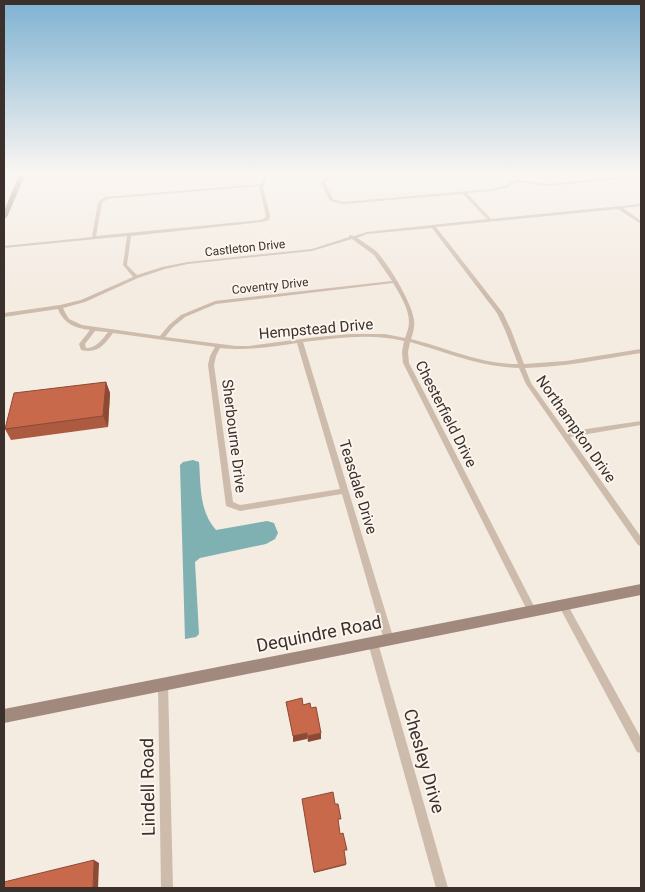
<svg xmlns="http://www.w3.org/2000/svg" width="645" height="892" font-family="Roboto,sans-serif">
<rect width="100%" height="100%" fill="#f4ebe1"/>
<path fill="#7fb0b2" d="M 193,460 L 199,462 C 201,486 199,511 216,530 L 267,521 L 274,523 L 278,533 L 275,539 L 266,544 L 200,558 L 195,562 L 199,634 L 196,637 L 185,639 L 180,465 L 183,462 Z"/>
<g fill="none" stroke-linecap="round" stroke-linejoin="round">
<path stroke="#7fb0b2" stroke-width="1" d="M 4,175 L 9,173"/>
<g fill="#cdbbac" fill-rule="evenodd">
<path d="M 267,173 L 271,173 L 263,187 L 270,216 L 269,220 L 262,222 L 131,236 L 127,265 L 137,275 L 162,267 L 188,262 L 312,249 L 349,237 L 349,235 L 354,236 L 367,232 L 487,219 L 463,194 L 343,204 L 330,201 L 321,183 L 323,179 L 329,177 L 371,173 L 386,173 L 384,174 L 330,179 L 326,181 L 325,183 L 333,199 L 343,202 L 492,189 L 504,186 L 515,180 L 548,184 L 641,175 L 641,177 L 548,186 L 516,182 L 506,188 L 492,191 L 467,193 L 491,219 L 641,204 L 641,206 L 623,208 L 641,221 L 641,224 L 618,209 L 436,227 L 503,313 L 511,330 L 524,364 L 566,361 L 641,349 L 641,353 C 603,359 564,367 525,368 L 531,383 L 566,432 L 641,421 L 641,425 L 570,437 L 641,537 L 641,546 L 638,545 L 526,384 L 519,368 C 479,367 447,352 410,342 L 408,352 L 409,363 L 535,608 L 536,611 L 535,614 L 532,615 L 529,614 L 403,363 L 402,352 L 404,341 C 371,333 336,338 303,342 L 394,640 L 392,643 L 389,644 L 386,643 L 384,640 L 342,494 L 240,511 L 226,506 L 208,365 L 210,356 L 215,347 L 113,333 C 104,345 98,354 81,350 L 79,344 L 90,330 C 75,328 64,324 58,309 L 4,317 L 4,313 L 60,305 L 81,300 L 133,277 L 123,265 L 127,236 L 4,248 L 4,246 L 92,237 L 98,202 L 105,197 L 261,184 ZM 259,186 L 266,216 L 265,218 L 261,220 L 96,236 L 102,203 L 107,199 ZM 432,228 L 497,313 L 505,330 L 518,364 C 478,364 448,348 411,339 C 413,333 415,326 414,320 C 412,303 388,263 376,251 C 370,246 363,242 357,238 L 367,234 ZM 352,239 L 374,255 L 392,281 L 215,301 L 181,315 L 169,325 L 160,336 L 82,325 L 69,319 L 66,314 L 63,308 L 85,302 L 138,278 L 165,269 L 188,264 L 312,251 ZM 393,283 C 400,294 409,309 409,322 C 409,327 407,333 405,338 L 385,334 L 351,334 L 317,337 L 249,346 L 236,346 L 165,337 L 173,327 L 185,317 L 216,304 ZM 95,331 L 108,332 C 102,340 96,348 86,348 L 85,344 ZM 297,343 L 340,489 L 240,505 L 233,502 L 214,365 L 216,356 L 220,348 C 248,351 270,347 297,343 Z"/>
<path d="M 563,601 L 566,602 L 641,738 L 641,753 L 637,752 L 560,608 L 559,605 L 560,602 Z"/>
<path d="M 373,639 L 376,640 L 378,643 L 448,888 L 436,888 L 368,643 L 370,640 Z"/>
<path d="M 163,679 L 166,681 L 168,684 L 173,888 L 161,888 L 158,684 L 160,681 Z"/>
</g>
<g fill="#a18a7d" fill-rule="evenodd">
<path d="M 20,173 L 26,173 L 7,217 L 4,219 L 4,211 Z"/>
<path d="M 641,584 L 641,595 L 4,723 L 4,709 Z"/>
</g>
</g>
<path fill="#ac5a40" d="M 106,382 L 110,393 L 108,427 L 11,440 L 5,429 Z"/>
<g fill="#8c4a34">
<path d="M 106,382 L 110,393 L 108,427 L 103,416 Z"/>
<path d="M 307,733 L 307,739 L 293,742 L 293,736 Z"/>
<path d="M 321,733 L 321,739 L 308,742 L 307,736 Z"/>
<path d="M 94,860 L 99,863 L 98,888 L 93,888 Z"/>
<path d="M 346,864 L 346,865 L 314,873 L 314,872 Z"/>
</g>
<g fill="#c8694b" stroke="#8c4a34">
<path d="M 106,382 L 103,416 L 5,429 L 14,393 Z"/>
<path d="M 302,698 L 303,705 L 310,703 L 311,708 L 316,707 L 321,733 L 307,736 L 307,733 L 293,736 L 286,702 Z"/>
<path d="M 333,792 L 335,804 L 338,804 L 341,819 L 338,819 L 340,834 L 343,833 L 347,850 L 344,850 L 346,864 L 314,872 L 302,799 Z"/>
<path d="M 94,860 L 93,888 L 4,888 L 4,882 Z"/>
</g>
<linearGradient id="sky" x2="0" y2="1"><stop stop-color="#7eb2d2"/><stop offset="0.58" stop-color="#faf6f2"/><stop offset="1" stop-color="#faf6f2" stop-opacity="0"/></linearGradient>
<rect width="645" height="298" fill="url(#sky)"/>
<g text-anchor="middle" stroke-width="4" stroke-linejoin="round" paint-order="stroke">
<g font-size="12" fill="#3b302b" stroke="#fbf5ee">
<text transform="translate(245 248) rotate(-6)" y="4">Castleton Drive</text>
<text transform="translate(270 286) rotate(-6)" y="4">Coventry Drive</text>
</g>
<g font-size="15" fill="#3b302b" stroke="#fbf5ee">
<text transform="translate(316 329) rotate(-5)" y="5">Hempstead Drive</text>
<text transform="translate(446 414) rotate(63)" y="5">Chesterfield Drive</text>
<text transform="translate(576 429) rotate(55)" y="5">Northampton Drive</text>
<text transform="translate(234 436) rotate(83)" y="5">Sherbourne Drive</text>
<text transform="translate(358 487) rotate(73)" y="5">Teasdale Drive</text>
</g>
<g font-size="18" fill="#3b302b" stroke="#fbf5ee">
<text transform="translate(319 634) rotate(-11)" y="6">Dequindre Road</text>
<text transform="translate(424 761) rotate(74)" y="6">Chesley Drive</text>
<text transform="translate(148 787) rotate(-91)" y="6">Lindell Road</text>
</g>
</g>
<rect width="645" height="892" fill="none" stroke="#3b302b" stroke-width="10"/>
</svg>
